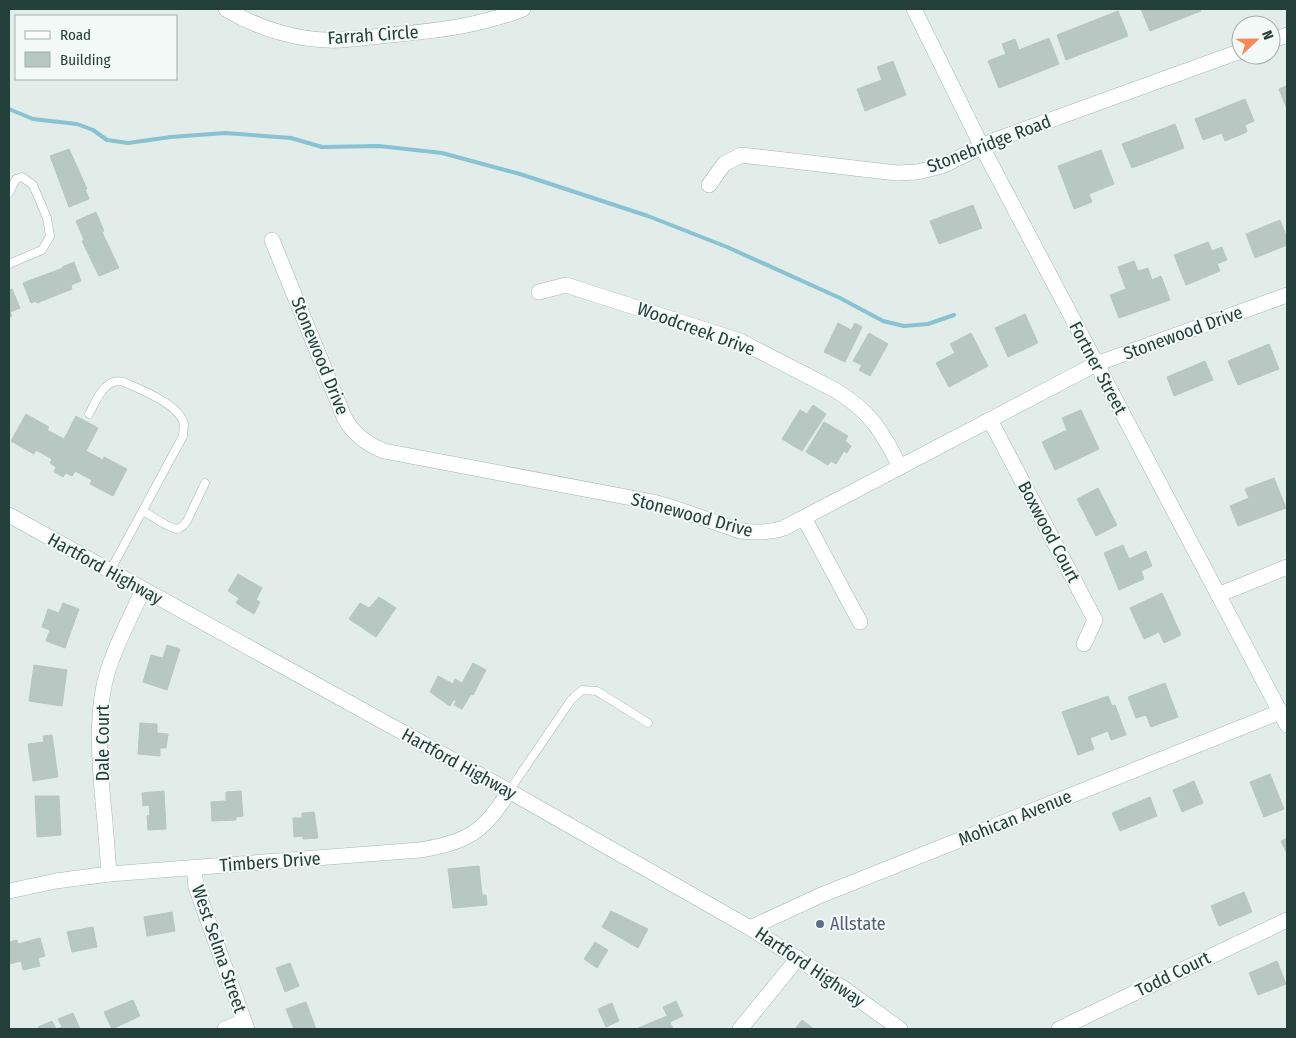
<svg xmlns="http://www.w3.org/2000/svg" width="1296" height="1038" font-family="'Fira Sans Condensed',sans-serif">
<rect width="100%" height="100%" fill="#e2ede9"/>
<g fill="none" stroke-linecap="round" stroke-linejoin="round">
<path stroke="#89c2d3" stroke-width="4" d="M 9,109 L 33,119 L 77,124 L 93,130 L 107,140 L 128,143 L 171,137 L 225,133 L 291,138 L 322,147 L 379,146 L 442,153 L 520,174 L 648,216 L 727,247 L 840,298 L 883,321 L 904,326 L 928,324 L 954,315"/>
</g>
<g fill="#b7c8c2" stroke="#b5c7c1">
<path d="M 1141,9 L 1200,9 L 1201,11 L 1150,31 Z"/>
<path d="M 1118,11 L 1128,36 L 1066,60 L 1057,35 Z"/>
<path d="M 1049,38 L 1059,64 L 999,88 L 988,61 L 1006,54 L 1002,44 L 1015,39 L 1019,50 Z"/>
<path d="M 893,61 L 906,95 L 865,111 L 857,89 L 882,80 L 877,67 Z"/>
<path d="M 1287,86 L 1287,109 L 1279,89 Z"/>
<path d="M 1245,99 L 1254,121 L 1245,125 L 1247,132 L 1225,141 L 1222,133 L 1203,140 L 1195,119 Z"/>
<path d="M 1175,124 L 1184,148 L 1132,168 L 1122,144 Z"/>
<path d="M 69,149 L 87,189 L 85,189 L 89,199 L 69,207 L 50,156 Z"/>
<path d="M 1101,150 L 1114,184 L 1089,194 L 1092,202 L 1074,209 L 1058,166 Z"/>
<path d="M 973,205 L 982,228 L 939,244 L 930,221 Z"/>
<path d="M 96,212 L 104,231 L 102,232 L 119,268 L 99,276 L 82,241 L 84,240 L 76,221 Z"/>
<path d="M 1280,220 L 1287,238 L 1287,245 L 1255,258 L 1246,234 Z"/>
<path d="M 1208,242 L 1212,251 L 1222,247 L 1227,260 L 1217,264 L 1220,271 L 1186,285 L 1174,255 Z"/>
<path d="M 1134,261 L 1138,271 L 1148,268 L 1152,280 L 1161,276 L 1170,300 L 1119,318 L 1110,295 L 1126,289 L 1118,267 Z"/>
<path d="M 74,262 L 81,281 L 71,285 L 72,289 L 37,303 L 36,301 L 31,303 L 23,283 L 63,268 L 62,267 Z"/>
<path d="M 12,289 L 20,308 L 10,312 L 12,316 L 9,318 L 9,290 Z"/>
<path d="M 1025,314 L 1038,343 L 1008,357 L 995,328 Z"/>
<path d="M 838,323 L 851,330 L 855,323 L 862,327 L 845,362 L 824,352 Z"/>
<path d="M 869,333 L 888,344 L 870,376 L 859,370 L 862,365 L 853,361 Z"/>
<path d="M 971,333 L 988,366 L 949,387 L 936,363 L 955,353 L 950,344 Z"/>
<path d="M 1269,344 L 1279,369 L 1238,385 L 1228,361 Z"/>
<path d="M 1205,361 L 1213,380 L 1174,396 L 1167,377 Z"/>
<path d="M 813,405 L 826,414 L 802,451 L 782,439 L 800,410 L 807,414 Z"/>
<path d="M 1081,410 L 1099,449 L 1055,470 L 1042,442 L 1067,430 L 1062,418 Z"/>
<path d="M 26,414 L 49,427 L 47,430 L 64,439 L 76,416 L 98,428 L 86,451 L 103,460 L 104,457 L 127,469 L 113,496 L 90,484 L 92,480 L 75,471 L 72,476 L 66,473 L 63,477 L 54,472 L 56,467 L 50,463 L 52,459 L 36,450 L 34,454 L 11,441 Z"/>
<path d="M 824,422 L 848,436 L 845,441 L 851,446 L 847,453 L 844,451 L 836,464 L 831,461 L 828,465 L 806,452 Z"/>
<path d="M 1274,478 L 1286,508 L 1238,526 L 1230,506 L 1249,498 L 1245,489 Z"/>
<path d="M 1098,488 L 1117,525 L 1096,536 L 1077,499 Z"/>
<path d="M 1123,545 L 1129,559 L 1146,551 L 1152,566 L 1141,571 L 1144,579 L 1119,590 L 1104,553 Z"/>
<path d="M 238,574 L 262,588 L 256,600 L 260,602 L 254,614 L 236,603 L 239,598 L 228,591 Z"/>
<path d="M 1162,593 L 1181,635 L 1164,643 L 1159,632 L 1144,639 L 1130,608 Z"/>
<path d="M 379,597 L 396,608 L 376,637 L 349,619 L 360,603 L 369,608 Z"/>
<path d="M 63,603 L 79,609 L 65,648 L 46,641 L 50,630 L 42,627 L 48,609 L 59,613 Z"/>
<path d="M 167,645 L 180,649 L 167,690 L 143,682 L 151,655 L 163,658 Z"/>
<path d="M 473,663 L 486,670 L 473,695 L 471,694 L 462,709 L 454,705 L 456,701 L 454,699 L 450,706 L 430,692 L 438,676 L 453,684 L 455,679 L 462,683 Z"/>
<path d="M 34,665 L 67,670 L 62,706 L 29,701 Z"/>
<path d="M 1165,683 L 1178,717 L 1151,727 L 1146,715 L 1136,718 L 1128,697 Z"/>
<path d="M 1108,696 L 1112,706 L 1115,705 L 1126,735 L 1111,740 L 1108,731 L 1090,738 L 1094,749 L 1078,755 L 1062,712 Z"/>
<path d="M 140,723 L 157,724 L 157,733 L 168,734 L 166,748 L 160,748 L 160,756 L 138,754 Z"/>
<path d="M 52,735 L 58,777 L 33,781 L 28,744 L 44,742 L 43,736 Z"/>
<path d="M 1270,774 L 1284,809 L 1264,817 L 1250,782 Z"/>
<path d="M 1194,781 L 1203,803 L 1182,812 L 1173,790 Z"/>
<path d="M 164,791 L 166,829 L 148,830 L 147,816 L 150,815 L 149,805 L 143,806 L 142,793 Z"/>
<path d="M 241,791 L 243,816 L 236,817 L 236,820 L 212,821 L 211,802 L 226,801 L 226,792 Z"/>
<path d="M 35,796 L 59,796 L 61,835 L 37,837 Z"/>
<path d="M 1150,797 L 1157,816 L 1120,831 L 1112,813 Z"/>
<path d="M 314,812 L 318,838 L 303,839 L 303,836 L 294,837 L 293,818 L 302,818 L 302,813 Z"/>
<path d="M 1287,838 L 1287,854 L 1281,841 Z"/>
<path d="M 479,866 L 482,895 L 486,895 L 487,905 L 453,908 L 448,869 Z"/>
<path d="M 1244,892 L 1252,912 L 1219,926 L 1211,906 Z"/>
<path d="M 611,911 L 648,929 L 638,948 L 602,927 Z"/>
<path d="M 172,912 L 175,931 L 147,936 L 144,917 Z"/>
<path d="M 93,927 L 97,947 L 72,952 L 67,932 Z"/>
<path d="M 40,938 L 45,956 L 38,958 L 40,966 L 23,970 L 21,961 L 9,964 L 9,942 L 17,940 L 18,944 Z"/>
<path d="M 595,942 L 608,950 L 597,968 L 584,959 Z"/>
<path d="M 1277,961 L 1286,984 L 1258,995 L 1249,973 Z"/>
<path d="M 290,963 L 299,986 L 285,992 L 276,968 Z"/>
<path d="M 133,1000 L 140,1016 L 112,1029 L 104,1012 Z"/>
<path d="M 676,1001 L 683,1016 L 670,1022 L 663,1007 Z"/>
<path d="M 306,1002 L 316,1029 L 294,1029 L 286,1009 Z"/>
<path d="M 612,1003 L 619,1021 L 606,1027 L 598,1009 Z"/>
<path d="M 73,1013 L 80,1029 L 57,1029 L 62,1027 L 58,1019 Z"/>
<path d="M 667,1016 L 673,1029 L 636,1029 Z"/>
<path d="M 802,1020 L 814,1029 L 795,1029 Z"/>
<path d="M 52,1021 L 56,1029 L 39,1029 L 38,1027 Z"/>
</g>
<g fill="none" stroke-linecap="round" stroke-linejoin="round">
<g stroke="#a5b5b1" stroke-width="9">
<g id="lane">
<path d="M 9,193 L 16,179 L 22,177 L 33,185 L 47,218 L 50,236 L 42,250 L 9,264"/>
<path d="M 89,414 C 97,400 104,377 124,382 C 141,390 179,404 184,424 C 184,427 183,432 183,436 L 110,571"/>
<path d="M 143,511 C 150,515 170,529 177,529 C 182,528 184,525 187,521 L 205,483"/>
<path d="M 509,791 L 571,700 L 582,690 L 597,691 L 648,723"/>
</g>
</g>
<g stroke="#a5b5b1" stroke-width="16">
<g id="street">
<path d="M 226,9 C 257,28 301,42 339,40 C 359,39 379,36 400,34 C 444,30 481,25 523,9"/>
<path d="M 1271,41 L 1287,35"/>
<path d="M 709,185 L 724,164 L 741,155 L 897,173 L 917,172 L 942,166 L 995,140 L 1241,51"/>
<path d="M 272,240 L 344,417 C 353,434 366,444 384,451 L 653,502 L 674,508 L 740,531 C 756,533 769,533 784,528 L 1096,364 L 1287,295"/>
<path d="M 539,292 L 566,285 L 740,341 L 835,390 C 870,411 882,431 900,467"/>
<path d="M 990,420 L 1095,620 L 1084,644"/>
<path d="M 804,518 L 860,622"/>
<path d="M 1218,595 L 1287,567"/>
<path d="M 109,874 C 107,847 105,819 102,791 C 99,751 96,709 108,670 C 117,642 131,616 143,590"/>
<path d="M 750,928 L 819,896 L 1280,712"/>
<path d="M 225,1029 L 244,1021"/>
<path d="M 740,1029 L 798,958"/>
<path d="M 1059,1029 L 1287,920"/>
</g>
</g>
<g stroke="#a0b9b2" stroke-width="16">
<g id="secondary">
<path d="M 914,9 L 982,147 L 1287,725"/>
<path d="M 9,515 L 509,791 L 750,928 L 843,988 L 900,1029"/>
<path d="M 194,868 L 196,887 L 247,1029"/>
<path d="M 9,891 L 56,881 L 109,874 L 420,850 C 467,842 484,833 509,791"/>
</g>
</g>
<use href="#lane" stroke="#fff" stroke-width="8"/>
<use href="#street" stroke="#fff" stroke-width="15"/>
<use href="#secondary" stroke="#fff" stroke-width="15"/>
</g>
<circle fill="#5c6f8a" stroke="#f3f9f7" stroke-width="2" cx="820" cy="924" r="5"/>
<g text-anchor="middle" stroke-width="4" stroke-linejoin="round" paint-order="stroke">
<g font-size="18" fill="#223f39" stroke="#f3f9f7">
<text transform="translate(373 35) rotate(-4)" y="6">Farrah Circle</text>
<text transform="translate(989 144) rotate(-21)" y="6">Stonebridge Road</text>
<text transform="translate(696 329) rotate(20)" y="6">Woodcreek Drive</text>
<text transform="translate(1183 333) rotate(-20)" y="6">Stonewood Drive</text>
<text transform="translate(320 356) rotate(68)" y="6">Stonewood Drive</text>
<text transform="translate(1098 368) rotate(62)" y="6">Fortner Street</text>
<text transform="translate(692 515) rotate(15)" y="6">Stonewood Drive</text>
<text transform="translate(1049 532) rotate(62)" y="6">Boxwood Court</text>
<text transform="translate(105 569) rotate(29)" y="6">Hartford Highway</text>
<text transform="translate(103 743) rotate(-90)" y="6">Dale Court</text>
<text transform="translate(459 764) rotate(29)" y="6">Hartford Highway</text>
<text transform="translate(1015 818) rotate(-22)" y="6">Mohican Avenue</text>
<text transform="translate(270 862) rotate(-4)" y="6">Timbers Drive</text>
<text transform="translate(219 949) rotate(71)" y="6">West Selma Street</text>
<text transform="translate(810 967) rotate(34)" y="6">Hartford Highway</text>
<text transform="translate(1173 974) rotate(-26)" y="6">Todd Court</text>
</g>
<g font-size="18" fill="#4e5e75" stroke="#f3f9f7" text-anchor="start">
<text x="830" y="930">Allstate</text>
</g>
</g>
<rect width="1296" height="1038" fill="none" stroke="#223f39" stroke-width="20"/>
<rect x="15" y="15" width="162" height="65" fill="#f3f9f7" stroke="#9fafab"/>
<rect x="25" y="31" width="25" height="8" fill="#ffffff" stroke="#9fafab"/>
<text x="60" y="40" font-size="15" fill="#223f39">Road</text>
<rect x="25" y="52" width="25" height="15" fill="#b7c8c2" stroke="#9fafab"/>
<text x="60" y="65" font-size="15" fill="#223f39">Building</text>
<g transform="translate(1256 40) rotate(68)"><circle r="24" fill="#f3f9f7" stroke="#9fafab"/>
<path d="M0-4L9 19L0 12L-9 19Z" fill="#f58a58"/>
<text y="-8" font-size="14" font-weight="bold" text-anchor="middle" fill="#223f39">N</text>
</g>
</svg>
